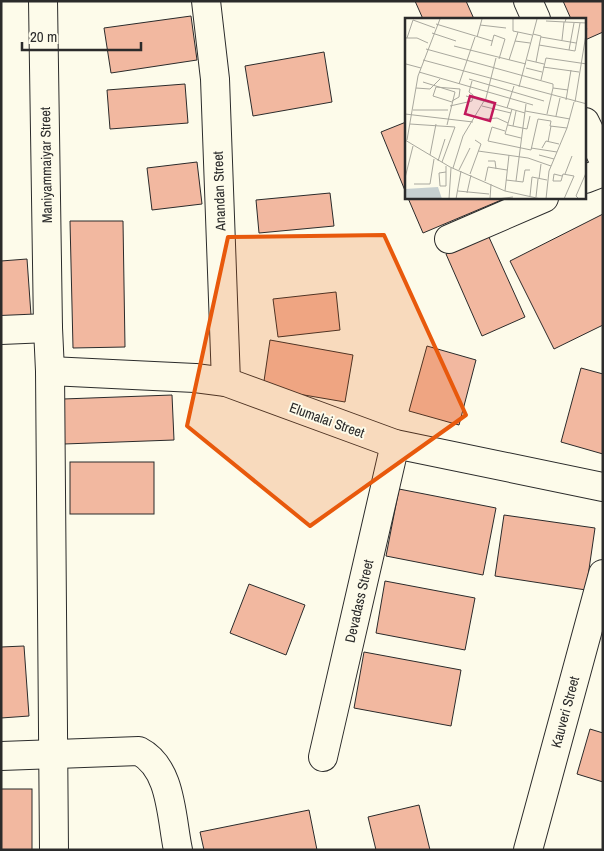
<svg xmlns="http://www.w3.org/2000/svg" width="604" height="851" font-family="'Archivo Narrow',sans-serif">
<rect width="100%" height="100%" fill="#fdfbea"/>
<g fill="#f2b8a0" stroke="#2b2b2b">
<path d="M 415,1 L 466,1 L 474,19 L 423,19 Z"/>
<path d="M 563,1 L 603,1 L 603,32 L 585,40 L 585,19 L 571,19 Z"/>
<path d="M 191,16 L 197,60 L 111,73 L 104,28 Z"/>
<path d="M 324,52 L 332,102 L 253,116 L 245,66 Z"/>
<path d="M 185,84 L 188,123 L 110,129 L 107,90 Z"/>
<path d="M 406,122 L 406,193 L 381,132 Z"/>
<path d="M 197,162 L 202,204 L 152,210 L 147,168 Z"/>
<path d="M 330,193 L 334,226 L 259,233 L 256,200 Z"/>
<path d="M 408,198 L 506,198 L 423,233 Z"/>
<path d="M 603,214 L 603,325 L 554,349 L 510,261 Z"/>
<path d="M 70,221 L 123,221 L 125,347 L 73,348 Z"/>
<path d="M 488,235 L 525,317 L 482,336 L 446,254 Z"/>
<path d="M 27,259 L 31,315 L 1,317 L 1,261 Z"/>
<path d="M 336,292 L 340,330 L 278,337 L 273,299 Z"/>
<path d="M 270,340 L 353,355 L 345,402 L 263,388 Z"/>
<path d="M 427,346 L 476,360 L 459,425 L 409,411 Z"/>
<path d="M 581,368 L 603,374 L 603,454 L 561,442 Z"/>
<path d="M 172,395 L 174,440 L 64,444 L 63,399 Z"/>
<rect x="70" y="462" width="84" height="52"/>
<path d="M 399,489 L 496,508 L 483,575 L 386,556 Z"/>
<path d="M 504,515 L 595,528 L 586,590 L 495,576 Z"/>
<path d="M 385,581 L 475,598 L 465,650 L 376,633 Z"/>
<path d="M 249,584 L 305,605 L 286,655 L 230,633 Z"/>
<path d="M 24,646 L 29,716 L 1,718 L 1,647 Z"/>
<path d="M 364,652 L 461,670 L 451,726 L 354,708 Z"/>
<path d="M 590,729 L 603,733 L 603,782 L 577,774 Z"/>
<rect x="1" y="789" width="31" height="61"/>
<path d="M 419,805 L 430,850 L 376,850 L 368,817 Z"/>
<path d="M 309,810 L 317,850 L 204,850 L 200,832 Z"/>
</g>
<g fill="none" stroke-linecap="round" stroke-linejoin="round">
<g stroke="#2b2b2b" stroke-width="30">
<g id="minor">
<path d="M 43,1 L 48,328 L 50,371 L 54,850"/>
<path d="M 206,1 L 215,79 L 226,382"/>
<path d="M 528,1 L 536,19"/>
<path d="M 585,122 L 603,159"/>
<path d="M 585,179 L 603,172"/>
<path d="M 449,239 L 544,198"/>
<path d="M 1,330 L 48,328"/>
<path d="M 50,371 L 195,378 L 226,382 L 395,444 L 603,487"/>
<path d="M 1,756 L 139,751 C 172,768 171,817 178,850"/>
<path d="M 323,757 L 395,444"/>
<path d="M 528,850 L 603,574"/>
</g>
</g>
<use href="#minor" stroke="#fdfbea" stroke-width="28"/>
</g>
<path fill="#e8590c" fill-opacity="0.2" stroke="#e8590c" stroke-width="4" stroke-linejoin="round" d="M 384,235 L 466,415 L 310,526 L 187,426 L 228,237 Z"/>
<g text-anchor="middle" stroke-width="4" stroke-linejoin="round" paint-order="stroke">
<g font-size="14" fill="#2b2b2b" stroke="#fdfbea">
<text transform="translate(46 165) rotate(-91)" y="5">Maniyammaiyar Street</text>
<text transform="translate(219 191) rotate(-92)" y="5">Anandan Street</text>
<text transform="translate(327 420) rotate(20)" y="5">Elumalai Street</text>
<text transform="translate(359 601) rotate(-77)" y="5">Devadass Street</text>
<text transform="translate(565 712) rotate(-75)" y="5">Kauveri Street</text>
</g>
</g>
<g transform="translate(405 18)">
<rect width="181" height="181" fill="#fdfbea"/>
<path d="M 33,169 L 37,181 L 0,181 L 0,171 Z" fill="#c7d0d0"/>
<path fill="none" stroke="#a9a89e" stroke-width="1" d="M 108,1 L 108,13 L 113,14M 161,1 L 160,4 L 182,5M 8,2 L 30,10M 141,3 L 160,4M 31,6 L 87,23M 75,7 L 101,10M 27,15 L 51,23M 128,16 L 136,18 L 131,44M 72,19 L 77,1M 136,19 L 171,25M 0,20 L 12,20 L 23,25M 2,20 L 8,2M 157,22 L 159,4M 110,23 L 125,25M 134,27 L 170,33 L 175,5M 49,28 L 121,46M 86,28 L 89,17 L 100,21 L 94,41M 21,31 L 148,66 L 148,70M 164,32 L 169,5M 18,42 L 182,86M 104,42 L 113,14 L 127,17M 122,42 L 139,46M 1,46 L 16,50M 138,49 L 174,54M 121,50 L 137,54M 14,54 L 128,87M 64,61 L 139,83M 136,62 L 141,40 L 182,46M 18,64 L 50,74 L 42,107M 54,66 L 70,19M 31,69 L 55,71 L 54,79 L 47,83M 31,69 L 28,78 L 47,84M 114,69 L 132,1M 11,70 L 25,71 L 35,61M 148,70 L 163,72M 61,78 L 120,95M 161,82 L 166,52M 80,84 L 91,40M 170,84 L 182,10M 45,88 L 67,83 L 68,77 L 64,74 L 67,63M 77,88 L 106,95M 102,90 L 109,68M 107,91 L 100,116 L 116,120M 8,92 L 43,92M 120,93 L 165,101M 0,96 L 68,104M 142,96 L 148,70M 151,98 L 155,80M 80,101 L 92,100 L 103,105M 5,106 L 50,109 L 37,144M 103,107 L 122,111 L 125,98M 108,108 L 111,93M 100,113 L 87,109 L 83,123 L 126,132 L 133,101 L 146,103 L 145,108 L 162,110M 0,122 L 45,149 L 100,173 L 136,181M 2,122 L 13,58 L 35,1M 143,124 L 146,108M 126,130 L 152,134M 137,130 L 141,123 L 154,126M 73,133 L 123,140 L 146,148M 25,137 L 31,106M 134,137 L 149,141M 33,143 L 40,121M 83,143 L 90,143 L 91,151M 41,148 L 41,168 L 35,168 L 34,155 L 41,154M 48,150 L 58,118 L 79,83M 54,152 L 65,130M 65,156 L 76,126 L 70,122M 160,156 L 167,138M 157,158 L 149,156 L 148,163 L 156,163 L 158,156 L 169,158 L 159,181M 0,160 L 8,128M 134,161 L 136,146M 101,162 L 118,164 L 120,152 L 125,152M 80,163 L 83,149 L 102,152M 111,163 L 121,86M 9,166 L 25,166 L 29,141M 53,173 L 84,176M 100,173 L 104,137M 62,175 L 66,157M 125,178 L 127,159 L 142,162M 131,179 L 133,161M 44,181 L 46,150M 51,181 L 56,153M 85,181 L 86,166M 92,181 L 108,179M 141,181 L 144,153 L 162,110 L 169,84M 174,181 L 171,178 L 181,155"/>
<path fill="#c2185b" fill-opacity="0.15" stroke="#c2185b" stroke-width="2.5" d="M 65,78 L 90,85 L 85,103 L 60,96 Z"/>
<rect width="181" height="181" fill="none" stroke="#2b2b2b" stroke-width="2.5"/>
</g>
<rect width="604" height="851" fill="none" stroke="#2b2b2b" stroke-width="5"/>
<path d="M22 42v8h119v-8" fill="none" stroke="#2b2b2b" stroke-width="2.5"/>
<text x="30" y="42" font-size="15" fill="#2b2b2b" stroke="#fdfbea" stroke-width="4" paint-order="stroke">20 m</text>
</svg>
